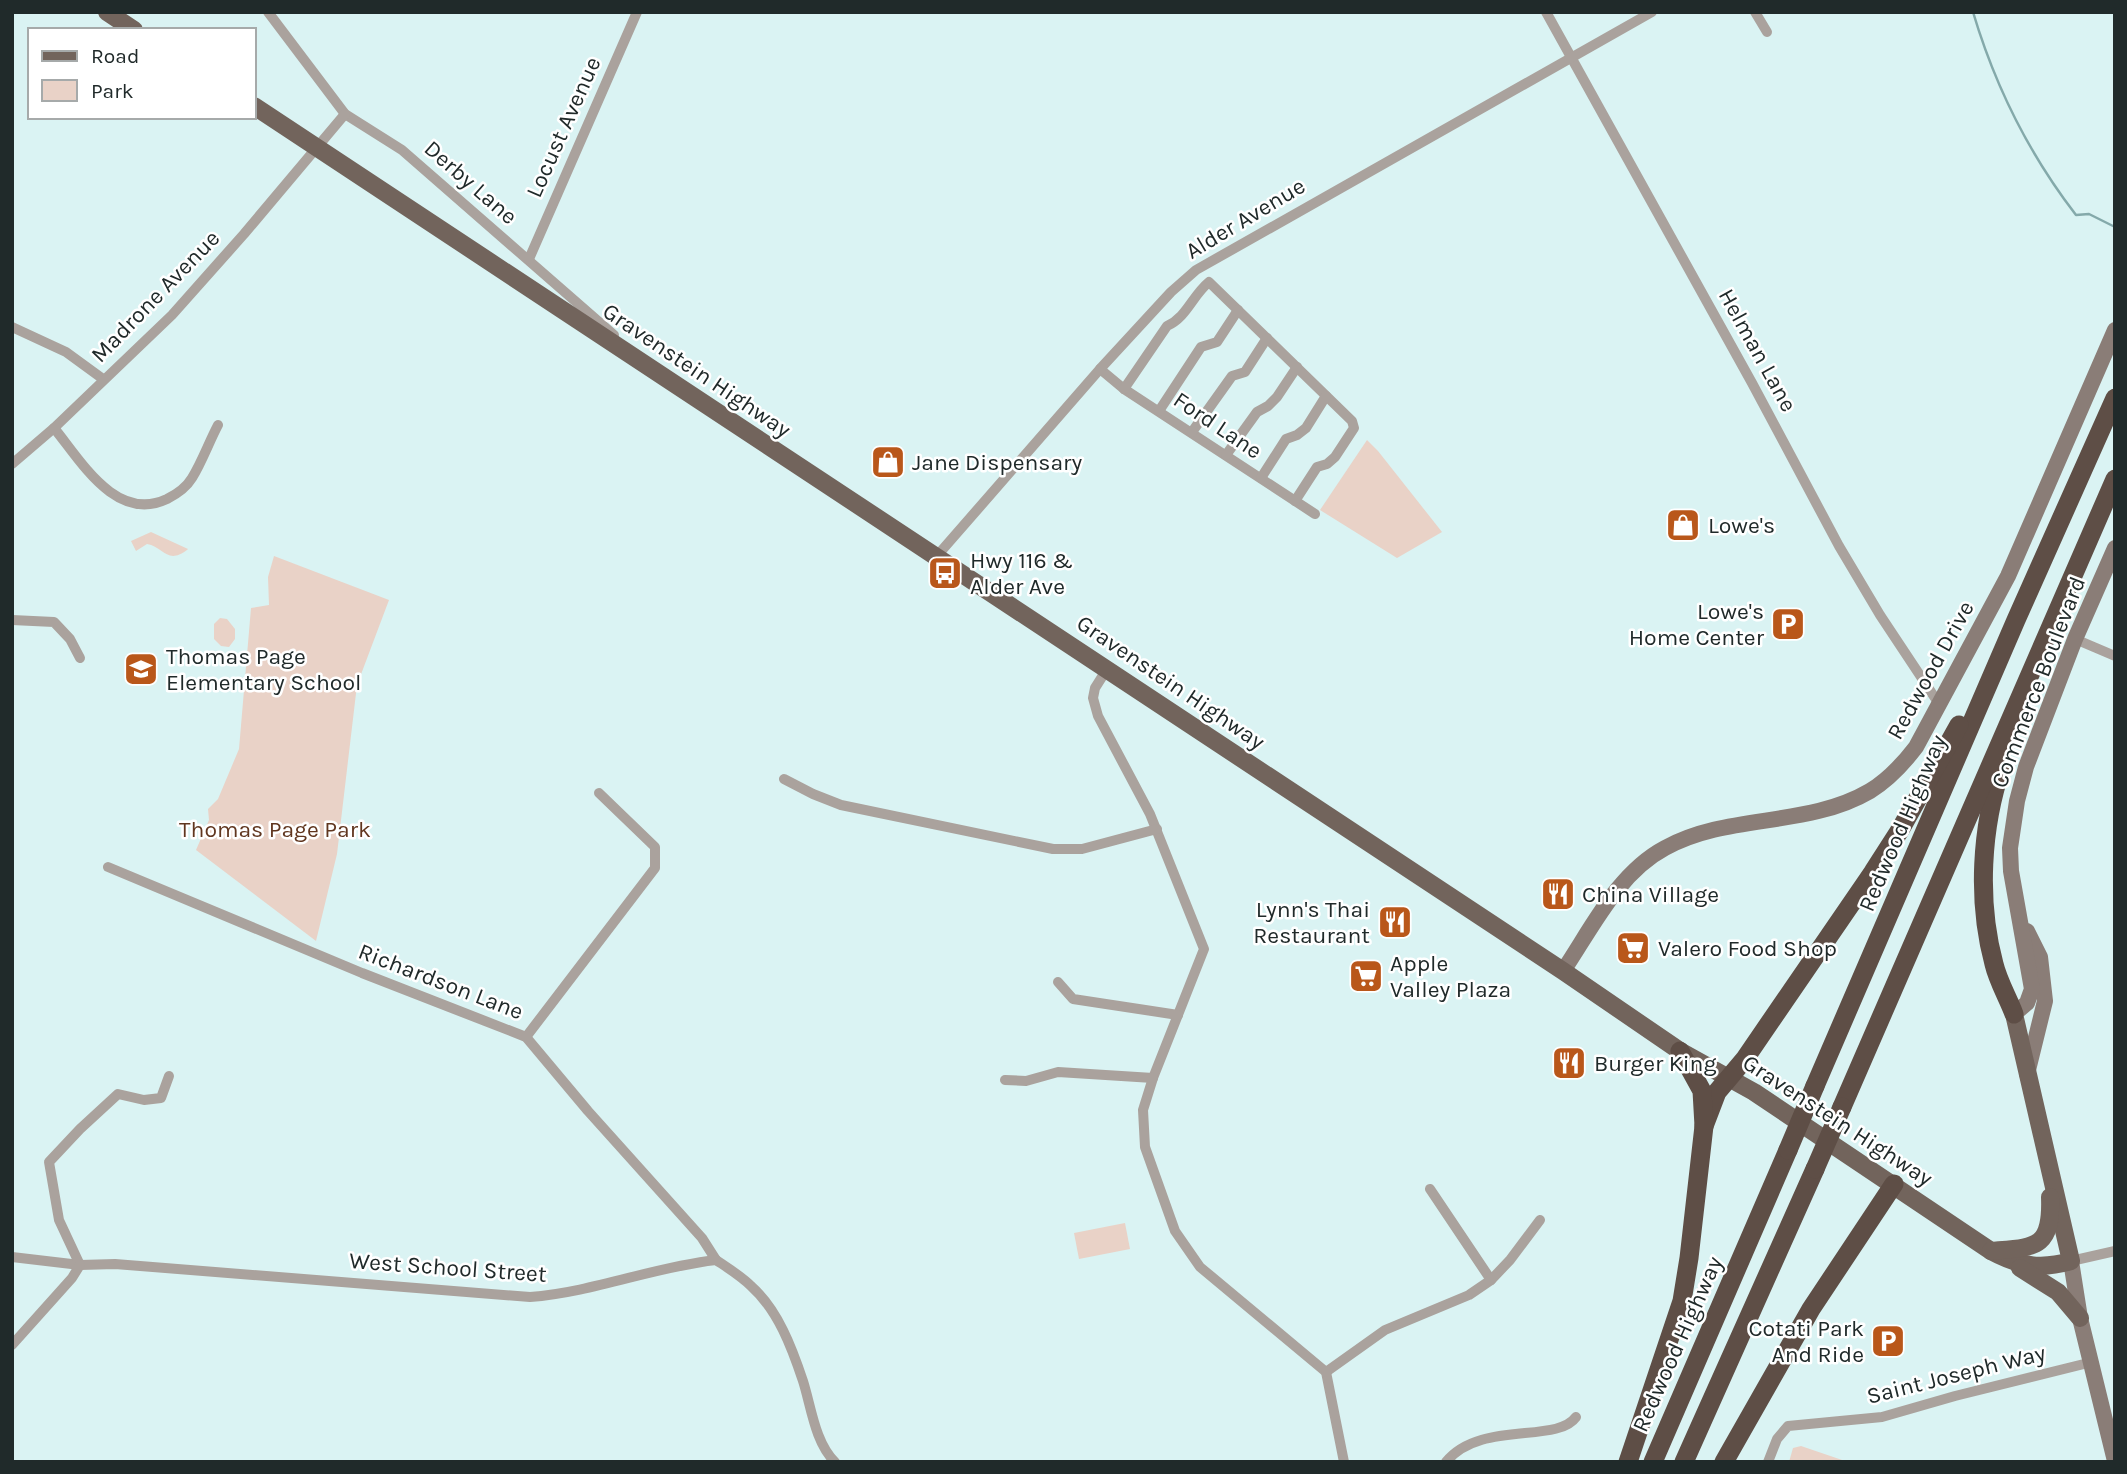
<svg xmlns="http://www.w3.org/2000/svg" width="2127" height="1474" font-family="Karla,sans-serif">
<rect width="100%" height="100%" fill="#daf3f3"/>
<g fill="#e9d2c7">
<path d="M 1367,440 L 1378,451 L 1442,532 L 1397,558 L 1320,510 Z"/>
<path d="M 151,532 L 188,549 L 187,550 C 167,565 164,547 147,544 L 136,551 L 131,541 Z"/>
<path d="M 274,556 L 389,600 L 357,685 L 337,854 L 316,941 L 196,850 L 209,820 L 208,809 L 218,799 L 239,749 L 251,608 L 269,605 L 268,577 Z"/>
<path d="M 220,618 L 227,619 L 235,629 L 235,639 L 229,647 L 221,646 L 214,639 L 214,624 Z"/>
<path d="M 1125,1223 L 1130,1249 L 1079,1259 L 1074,1233 Z"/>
<path d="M 1801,1446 L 1848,1462 L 1789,1462 L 1793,1448 Z"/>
</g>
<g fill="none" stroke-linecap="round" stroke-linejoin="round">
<path stroke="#84a9aa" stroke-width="2.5" d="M 1973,12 C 1995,86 2029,154 2076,215 L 2089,214 L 2115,227"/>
<g stroke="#aaa29d" stroke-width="10">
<path d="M 268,12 L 345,114 L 402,150 L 614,335"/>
<path d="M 1546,12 L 1752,383 L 1839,546 L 1880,615 L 1939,704"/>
<path d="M 1755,12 L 1767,32"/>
<path d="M 529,259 L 637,12"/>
<path d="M 12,327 L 66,352 L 103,379"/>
<path d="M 1100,369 L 1124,389 L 1315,514"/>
<path d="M 1124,389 L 1167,326 C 1187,317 1192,296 1209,282 L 1352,421 L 1354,428 L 1335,457 L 1327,464 L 1317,467 L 1295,501"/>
<path d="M 1159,411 L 1201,347 L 1217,342 L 1238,310"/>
<path d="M 54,428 C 81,461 116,523 167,499 C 177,494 186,488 192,478 C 202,462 209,442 218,425"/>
<path d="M 1192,432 L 1232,376 L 1245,372 L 1267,338"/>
<path d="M 1226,455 L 1257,412 L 1268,406 L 1277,397 L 1297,367"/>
<path d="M 12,464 L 54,428 L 172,315 L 244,234 L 345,114"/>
<path d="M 1261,478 L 1286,439 L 1297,435 L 1306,428 L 1326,396"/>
<path d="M 936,557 L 1100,369 L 1171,292 L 1196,270 L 1652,12"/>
<path d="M 12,620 L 54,622 L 70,639 L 80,658"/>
<path d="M 2075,639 L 2115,656"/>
<path d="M 1107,669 L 1095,688 L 1093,698 L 1098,716 L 1150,814 L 1204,949 L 1153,1078 L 1143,1110 L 1145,1147 L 1175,1231 L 1200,1267 L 1326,1372 L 1344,1462"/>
<path d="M 784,779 L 813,794 L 841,805 L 1053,849 L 1082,849 L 1157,829"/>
<path d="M 108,867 L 362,973 L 526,1037 L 588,1111 L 702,1238 L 716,1260"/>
<path d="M 1058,982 L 1073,999 L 1178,1015"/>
<path d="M 526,1037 L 655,868 L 655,847 L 599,793"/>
<path d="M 1005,1080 L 1026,1081 L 1058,1072 L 1153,1078"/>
<path d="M 1430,1189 L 1491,1280"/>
<path d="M 12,1257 L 80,1265 L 115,1264 L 530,1297 C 594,1292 653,1267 716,1260 C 728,1268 741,1276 751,1286 C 778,1310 792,1348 803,1381 C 811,1406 815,1443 835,1462"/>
<path d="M 2071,1261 L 2115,1251"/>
<path d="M 80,1265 L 59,1220 L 49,1162 L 80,1129 L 118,1094 L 144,1100 L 161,1098 L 169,1076"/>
<path d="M 12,1345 L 72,1278 L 80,1265"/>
<path d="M 1326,1372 L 1385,1330 L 1469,1295 L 1491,1280 L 1510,1260 L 1540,1220"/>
<path d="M 1446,1462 C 1480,1420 1557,1444 1576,1417"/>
<path d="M 1768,1462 L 1777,1439 L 1788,1426 L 1882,1417 L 1955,1396 L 2092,1362"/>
</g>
<g stroke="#8a7d77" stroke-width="16">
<path d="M 2027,931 L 2040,957 L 2045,1001 L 2027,1074"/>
<path d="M 1563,971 C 1592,928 1618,873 1665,848 C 1728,813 1807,828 1870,791 C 1888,780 1903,764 1916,747 L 2008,576 L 2115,330"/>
<path d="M 2014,1014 L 2027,1003 L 2032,989 L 2011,871 L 2010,848 L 2017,801 L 2026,767 L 2075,639 L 2115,548"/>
<path d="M 2071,1261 L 2080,1318 L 2115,1461"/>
</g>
<g stroke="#72645c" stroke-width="18">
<path d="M 107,12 L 134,30"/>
<path d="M 254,106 L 1563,971 L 1680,1051 L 1754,1092 L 1991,1251 C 2019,1266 2040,1270 2071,1261 L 2014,1014"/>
<path d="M 1991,1251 C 2036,1247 2052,1249 2050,1197"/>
<path d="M 2020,1268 L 2058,1292 L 2080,1318"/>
</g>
<g stroke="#5e4e46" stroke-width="19">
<path d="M 2002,766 C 1981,827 1977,901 1994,964 C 1998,981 2008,998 2014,1014"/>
<path d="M 1815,1086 L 2016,620 L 2115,398"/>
<path d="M 1842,1107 L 2115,479"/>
<path d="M 1704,1126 L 1717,1092 L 1744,1060 L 1873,872 L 1900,830 L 1959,725"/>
<path d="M 1628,1462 L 1682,1301 L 1689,1258 L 1704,1126 L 1702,1091 L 1680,1051"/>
<path d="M 1653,1462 L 1788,1150"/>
<path d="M 1684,1462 L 1815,1169"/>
<path d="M 1724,1462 L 1811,1309 L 1894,1184"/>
</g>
<g stroke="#5e4e46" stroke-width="19">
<path d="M 1788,1150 L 1815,1086"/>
<path d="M 1815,1169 L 1842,1107"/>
</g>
</g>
<defs>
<g id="shop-square" transform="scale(1.75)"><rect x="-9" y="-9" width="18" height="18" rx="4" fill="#b9571a" stroke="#fff"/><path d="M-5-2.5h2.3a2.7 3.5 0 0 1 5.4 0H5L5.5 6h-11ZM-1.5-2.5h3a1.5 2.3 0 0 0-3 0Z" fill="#fff"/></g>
<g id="bus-square" transform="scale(1.75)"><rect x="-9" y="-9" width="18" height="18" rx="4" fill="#b9571a" stroke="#fff"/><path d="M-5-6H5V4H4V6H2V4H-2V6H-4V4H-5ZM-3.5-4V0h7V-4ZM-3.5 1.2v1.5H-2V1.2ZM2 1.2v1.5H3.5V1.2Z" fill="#fff"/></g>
<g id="parking-square" transform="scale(1.75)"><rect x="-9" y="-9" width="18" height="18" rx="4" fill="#b9571a" stroke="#fff"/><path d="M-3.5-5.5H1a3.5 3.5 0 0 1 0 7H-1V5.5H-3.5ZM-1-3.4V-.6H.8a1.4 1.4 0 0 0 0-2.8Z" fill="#fff"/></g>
<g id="school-square" transform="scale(1.75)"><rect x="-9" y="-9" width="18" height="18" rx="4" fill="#b9571a" stroke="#fff"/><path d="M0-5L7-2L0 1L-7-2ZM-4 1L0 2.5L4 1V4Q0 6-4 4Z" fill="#fff"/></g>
<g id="restaurant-square" transform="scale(1.75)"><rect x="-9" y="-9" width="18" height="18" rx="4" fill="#b9571a" stroke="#fff"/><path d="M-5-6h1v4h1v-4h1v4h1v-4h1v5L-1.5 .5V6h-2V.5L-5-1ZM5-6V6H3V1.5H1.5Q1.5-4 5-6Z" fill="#fff"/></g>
<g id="supermarket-square" transform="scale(1.75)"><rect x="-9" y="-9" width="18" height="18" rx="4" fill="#b9571a" stroke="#fff"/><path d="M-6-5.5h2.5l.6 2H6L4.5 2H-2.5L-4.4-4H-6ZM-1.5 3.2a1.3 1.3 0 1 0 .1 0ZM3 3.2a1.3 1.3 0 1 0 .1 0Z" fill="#fff"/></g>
</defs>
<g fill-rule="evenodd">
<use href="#shop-square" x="888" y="462"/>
<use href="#shop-square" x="1683" y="525"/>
<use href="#bus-square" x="945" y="573"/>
<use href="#parking-square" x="1788" y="624"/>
<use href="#school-square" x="141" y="669"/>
<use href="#restaurant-square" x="1558" y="894"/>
<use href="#restaurant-square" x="1395" y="922"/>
<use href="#supermarket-square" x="1633" y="948"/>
<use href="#supermarket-square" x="1366" y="976"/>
<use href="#restaurant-square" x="1569" y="1063"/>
<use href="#parking-square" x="1888" y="1341"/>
</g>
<g text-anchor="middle" stroke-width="5" stroke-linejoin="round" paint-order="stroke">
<g font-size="23" fill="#202a2a" stroke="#fff">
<text transform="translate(563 127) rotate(-66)" y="8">Locust Avenue</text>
<text transform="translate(471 182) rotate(41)" y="8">Derby Lane</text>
<text transform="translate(1245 218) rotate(-31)" y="8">Alder Avenue</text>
<text transform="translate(155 296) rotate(-46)" y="8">Madrone Avenue</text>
<text transform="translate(1758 350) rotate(61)" y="8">Helman Lane</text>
<text transform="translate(697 370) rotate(34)" y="8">Gravenstein Highway</text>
<text transform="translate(1218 425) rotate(34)" y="8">Ford Lane</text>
<text transform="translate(1930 670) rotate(-61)" y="8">Redwood Drive</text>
<text transform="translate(1171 682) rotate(34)" y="8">Gravenstein Highway</text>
<text transform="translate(2038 682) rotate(-69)" y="8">Commerce Boulevard</text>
<text transform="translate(1902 823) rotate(-67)" y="8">Redwood Highway</text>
<text transform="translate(441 981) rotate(21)" y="8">Richardson Lane</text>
<text transform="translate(1838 1120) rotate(33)" y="8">Gravenstein Highway</text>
<text transform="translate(448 1267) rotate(4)" y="8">West School Street</text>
<text transform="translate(1677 1344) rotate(-66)" y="8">Redwood Highway</text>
<text transform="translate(1956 1374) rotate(-14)" y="8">Saint Joseph Way</text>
</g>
<g font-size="23" fill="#202a2a" stroke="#fff" text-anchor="start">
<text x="912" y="470">Jane Dispensary</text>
<text x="1708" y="533">Lowe's</text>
<text x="970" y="568">Hwy 116 &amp;<tspan x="970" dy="26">Alder Ave</tspan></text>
<text x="1764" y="619" text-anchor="end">Lowe's<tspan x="1764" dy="26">Home Center</tspan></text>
<text x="166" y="664">Thomas Page<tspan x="166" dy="26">Elementary School</tspan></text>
<text x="1582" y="902">China Village</text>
<text x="1370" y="917" text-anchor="end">Lynn's Thai<tspan x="1370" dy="26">Restaurant</tspan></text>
<text x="1658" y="956">Valero Food Shop</text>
<text x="1390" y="971">Apple<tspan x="1390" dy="26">Valley Plaza</tspan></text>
<text x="1594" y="1071">Burger King</text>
<text x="1864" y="1336" text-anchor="end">Cotati Park<tspan x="1864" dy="26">And Ride</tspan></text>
</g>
<g font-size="23" fill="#60361f" stroke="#fff">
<text x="275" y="837">Thomas Page Park</text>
</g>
</g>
<rect width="2127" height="1474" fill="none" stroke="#202a2a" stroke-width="28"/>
<rect x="28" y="28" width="228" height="91" fill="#ffffff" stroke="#a6aaaa" stroke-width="2"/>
<rect x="42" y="51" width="35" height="10" fill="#72645c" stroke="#a6aaaa" stroke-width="2"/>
<text x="91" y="63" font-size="21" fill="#202a2a">Road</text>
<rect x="42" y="80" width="35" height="21" fill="#e9d2c7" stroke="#a6aaaa" stroke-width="2"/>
<text x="91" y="98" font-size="21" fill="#202a2a">Park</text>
</svg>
